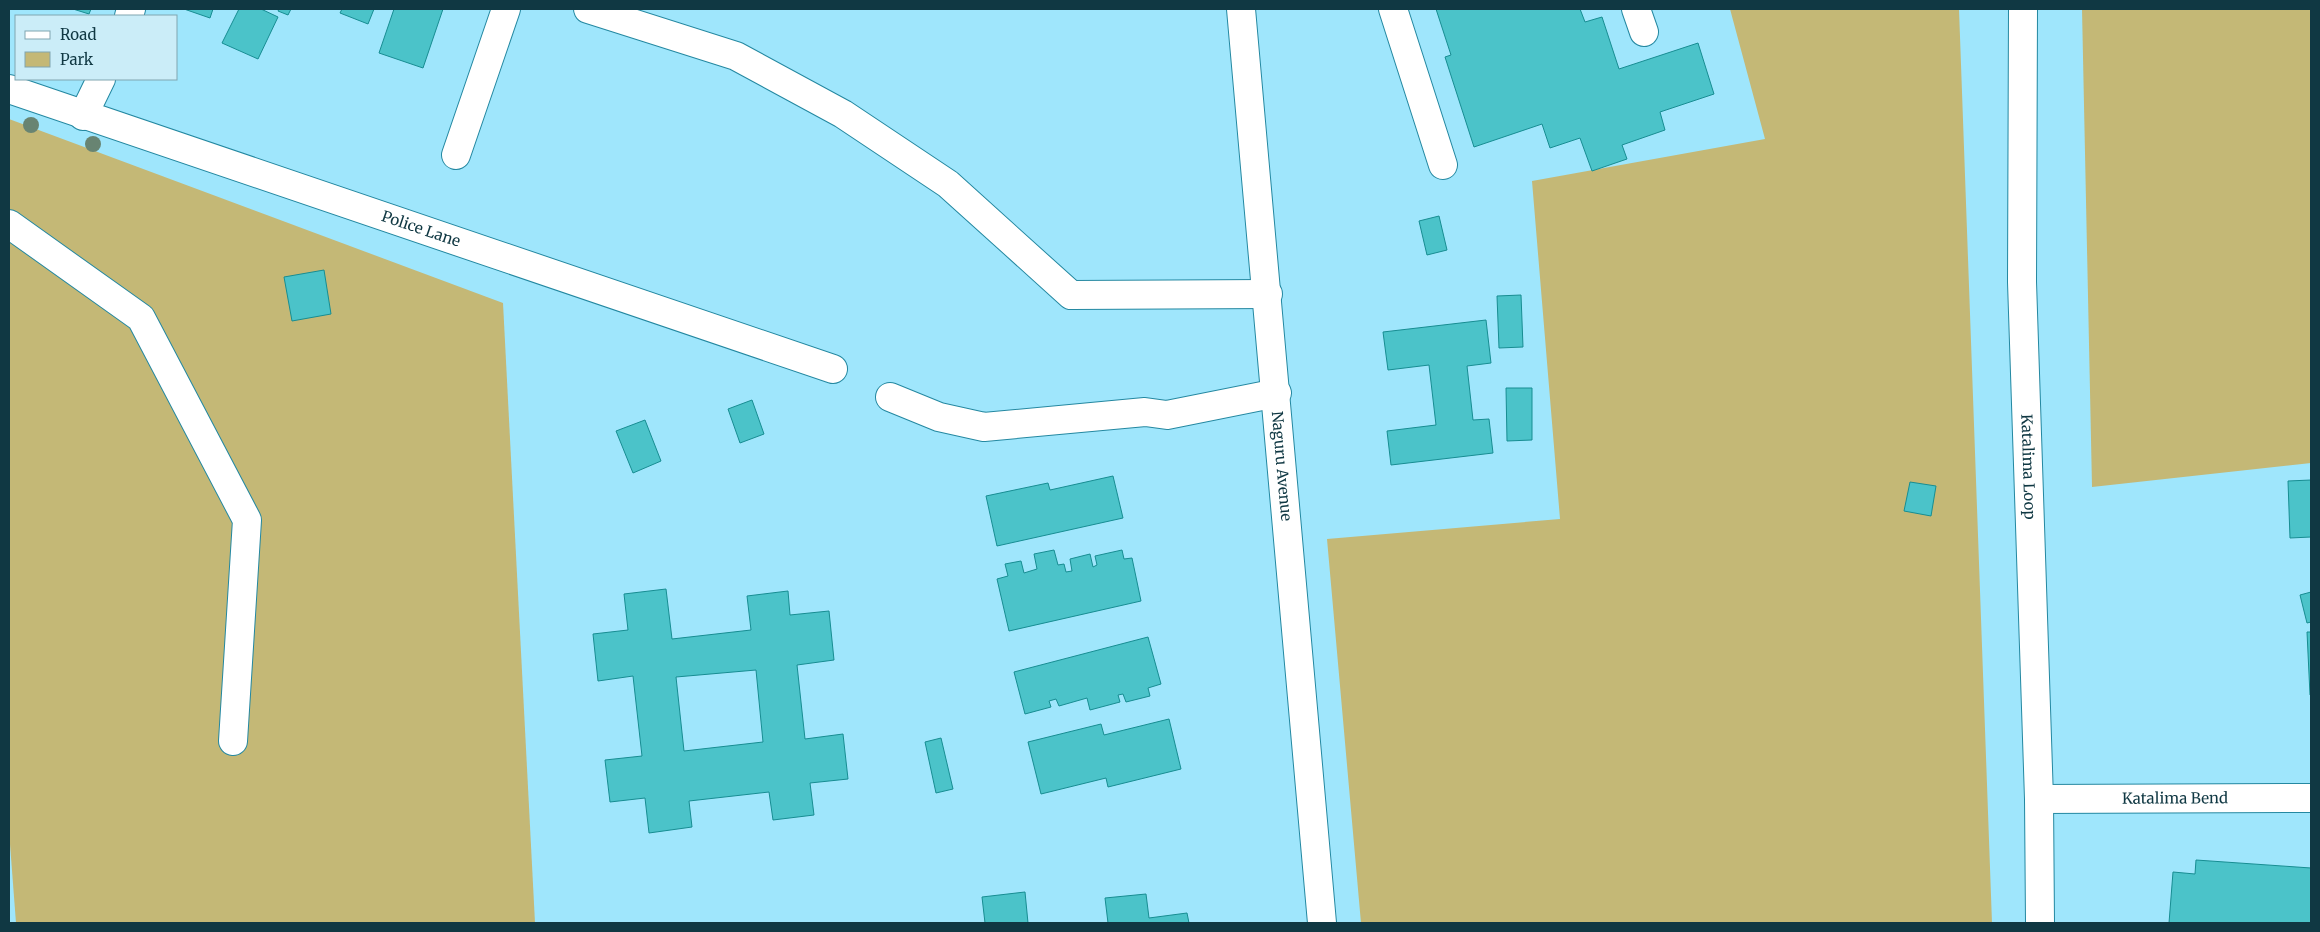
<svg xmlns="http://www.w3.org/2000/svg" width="2320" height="932" font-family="Merriweather,serif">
<rect width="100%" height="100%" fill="#9fe6fc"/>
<g fill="#c4b876">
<path d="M 1730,9 L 1959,9 L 1992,923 L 1361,923 L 1327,539 L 1560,519 L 1532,181 L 1765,139 Z"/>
<path d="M 2082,9 L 2311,9 L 2311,463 L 2092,487 Z"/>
<path d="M 9,119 L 503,303 L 535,923 L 16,923 L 9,831 Z"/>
</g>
<g fill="#4bc3c9" stroke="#178d92" fill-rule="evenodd">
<path d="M 73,9 L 91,9 L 89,14 Z"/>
<path d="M 184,9 L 213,9 L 210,18 Z"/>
<path d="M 239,9 L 261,9 L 278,17 L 258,59 L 222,43 Z"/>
<path d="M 279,9 L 291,9 L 288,15 L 278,11 Z"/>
<path d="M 342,9 L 374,9 L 368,24 L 340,13 Z"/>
<path d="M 394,9 L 443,9 L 423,68 L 379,53 Z"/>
<path d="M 1436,9 L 1580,9 L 1585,22 L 1602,17 L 1619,69 L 1698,43 L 1714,94 L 1660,112 L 1665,130 L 1622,145 L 1627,159 L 1592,171 L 1580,138 L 1550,148 L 1542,124 L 1474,147 L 1445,57 L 1451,55 Z"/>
<path d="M 1439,216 L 1447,250 L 1427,255 L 1419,221 Z"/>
<path d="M 324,270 L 331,314 L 292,321 L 284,277 Z"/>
<path d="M 1521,295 L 1523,347 L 1499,348 L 1497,296 Z"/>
<path d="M 1486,320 L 1491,363 L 1467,366 L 1473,420 L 1489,419 L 1493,453 L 1391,465 L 1387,431 L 1436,425 L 1429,365 L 1388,370 L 1383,332 Z"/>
<path d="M 1506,388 L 1532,388 L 1532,440 L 1507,441 Z"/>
<path d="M 752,400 L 764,434 L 740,443 L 728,409 Z"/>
<path d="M 645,420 L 661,461 L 633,473 L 616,431 Z"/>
<path d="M 1113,476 L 1123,518 L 997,546 L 986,496 L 1048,483 L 1050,490 Z"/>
<path d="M 2311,480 L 2311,537 L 2290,538 L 2288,481 Z"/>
<path d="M 1910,482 L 1936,486 L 1931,516 L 1904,511 Z"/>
<path d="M 1054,550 L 1058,565 L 1064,564 L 1066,572 L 1072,571 L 1070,559 L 1090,554 L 1093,567 L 1097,565 L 1095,556 L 1122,550 L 1124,559 L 1132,558 L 1141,601 L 1009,631 L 997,579 L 1008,576 L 1005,564 L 1021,561 L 1024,573 L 1037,569 L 1034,554 Z"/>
<path d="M 666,589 L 672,639 L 751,630 L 747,596 L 788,591 L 790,615 L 829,611 L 834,660 L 797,665 L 805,739 L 843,734 L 848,779 L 810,783 L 814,815 L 773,820 L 769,792 L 689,801 L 692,827 L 649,833 L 645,798 L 610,802 L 605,760 L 642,756 L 633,676 L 598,681 L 593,634 L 628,630 L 624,594 ZM 756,670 L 763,742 L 684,751 L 676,677 Z"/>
<path d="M 2311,592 L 2311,622 L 2307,623 L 2300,595 Z"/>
<path d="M 2307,632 L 2311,632 L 2311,695 L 2310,695 Z"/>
<path d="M 1148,637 L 1161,684 L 1148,688 L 1150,696 L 1126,702 L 1123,694 L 1118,695 L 1120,702 L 1090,710 L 1087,698 L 1059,706 L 1056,699 L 1049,701 L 1051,707 L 1025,714 L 1014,672 Z"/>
<path d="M 1169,719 L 1181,769 L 1108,787 L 1106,778 L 1041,794 L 1028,742 L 1101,724 L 1104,735 Z"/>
<path d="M 941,738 L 953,789 L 936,793 L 925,742 Z"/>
<path d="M 2196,860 L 2311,868 L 2311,923 L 2169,923 L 2173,872 L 2195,874 Z"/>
<path d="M 1025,892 L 1028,923 L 985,923 L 982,897 Z"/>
<path d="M 1146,894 L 1149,918 L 1187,913 L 1189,923 L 1108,923 L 1105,898 Z"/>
</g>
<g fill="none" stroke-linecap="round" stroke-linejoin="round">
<g stroke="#2488a1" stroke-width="30">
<g id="minor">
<path d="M 588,9 L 736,56 L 843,114 L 948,184 L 1071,295 L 1268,294"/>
<path id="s1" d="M 1241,9 L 1322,923"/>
<path d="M 1393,9 L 1443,165"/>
<path d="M 1636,9 L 1644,32"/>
<path id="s2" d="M 2023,9 L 2022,282 L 2039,799 L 2040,923"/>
<path d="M 129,16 L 131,9"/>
<path id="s3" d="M 9,89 L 833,369"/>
<path d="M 83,116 L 101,79"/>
<path d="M 456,155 L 506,9"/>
<path d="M 9,224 L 141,318 L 247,520 L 233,741"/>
<path d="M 890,397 L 939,417 L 984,427 L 1145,412 L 1167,415 L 1277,393"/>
<path id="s4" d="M 2039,799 L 2311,798"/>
</g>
</g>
<use href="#minor" stroke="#fff" stroke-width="28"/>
</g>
<g fill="#688472">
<circle cx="31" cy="125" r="8"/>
<circle cx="93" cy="144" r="8"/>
</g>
<g text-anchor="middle" stroke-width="5" stroke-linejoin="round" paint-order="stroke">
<g font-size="15" fill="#103843" stroke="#cbedf8">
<text dy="5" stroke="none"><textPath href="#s3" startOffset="435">Police Lane</textPath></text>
<text dy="5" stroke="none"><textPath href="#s1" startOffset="459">Naguru Avenue</textPath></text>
<text dy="5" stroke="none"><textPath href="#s2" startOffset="458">Katalima Loop</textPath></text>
<text dy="5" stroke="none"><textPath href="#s4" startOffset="136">Katalima Bend</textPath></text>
</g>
</g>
<rect width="2320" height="932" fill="none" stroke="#103843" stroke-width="20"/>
<rect x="15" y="15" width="162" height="65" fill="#cbedf8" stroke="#80a5b0"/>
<rect x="25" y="31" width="25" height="8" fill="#ffffff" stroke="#80a5b0"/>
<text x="60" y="40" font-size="15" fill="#103843">Road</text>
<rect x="25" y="52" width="25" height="15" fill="#c4b876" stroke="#80a5b0"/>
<text x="60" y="65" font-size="15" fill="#103843">Park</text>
</svg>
